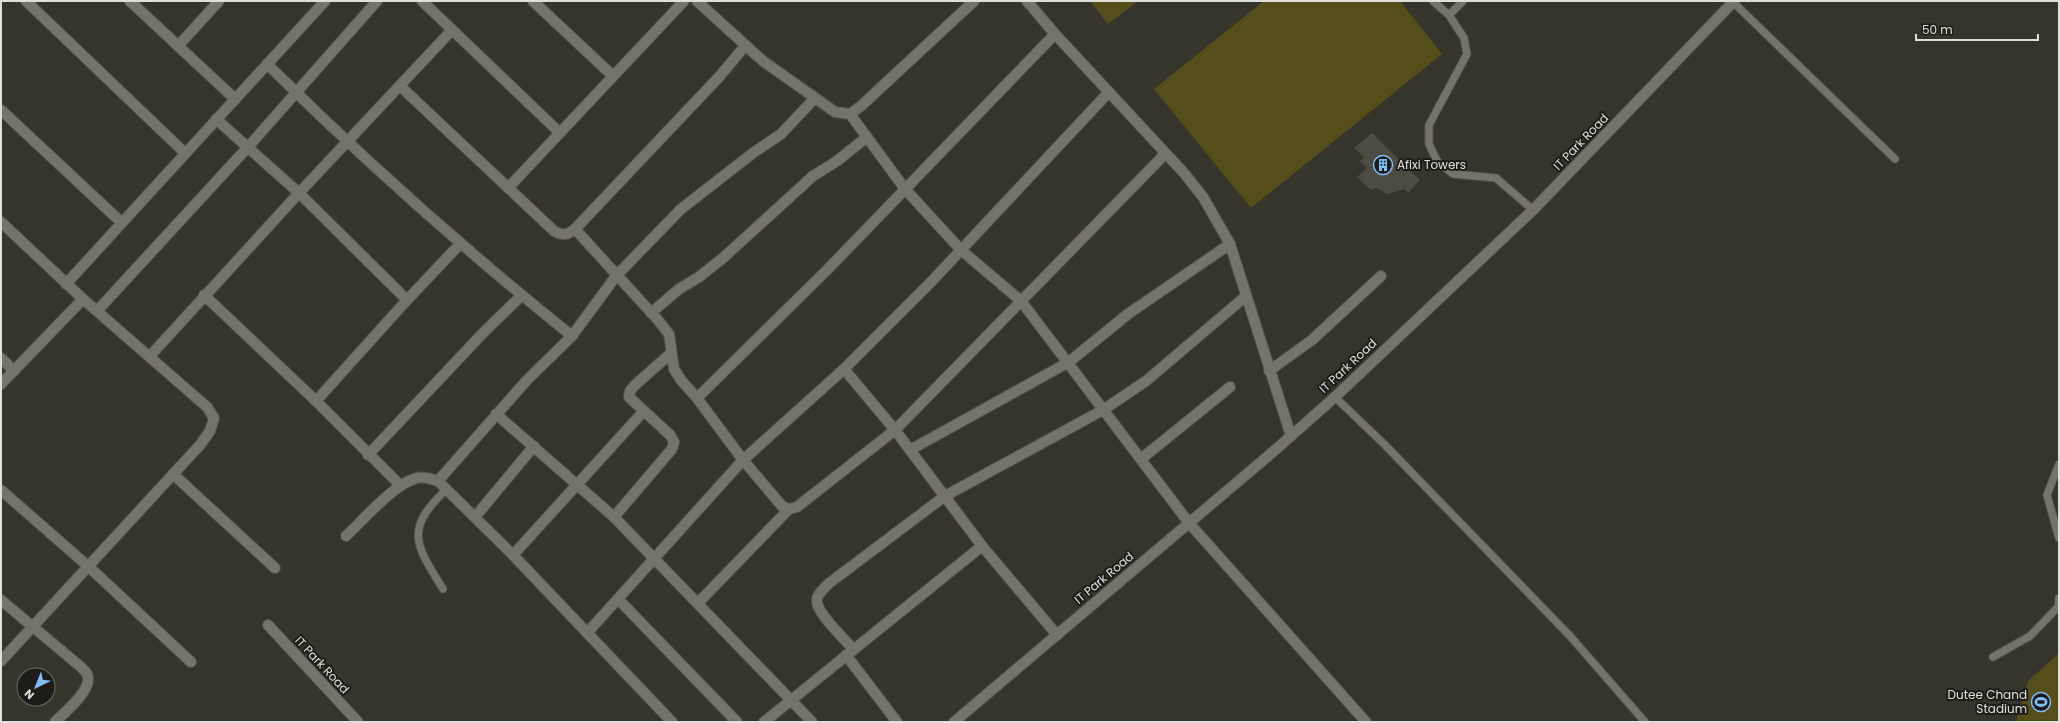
<svg xmlns="http://www.w3.org/2000/svg" width="2060" height="723" font-family="Poppins,sans-serif">
<rect width="100%" height="100%" fill="#36352c"/>
<g fill="#554d1a">
<path d="M 1090,1 L 1138,1 L 1108,24 Z"/>
<path d="M 1264,1 L 1400,1 L 1442,54 L 1251,208 L 1154,89 Z"/>
<path d="M 2059,653 L 2059,722 L 2016,722 L 2028,681 Z"/>
</g>
<path fill="#4d4c43" d="M 1372,133 L 1420,180 L 1408,193 L 1404,189 L 1388,194 L 1376,188 L 1371,190 L 1357,177 L 1367,168 L 1360,161 L 1364,157 L 1354,148 Z"/>
<g fill="none" stroke-linecap="round" stroke-linejoin="round">
<g stroke="#54534c" stroke-width="9">
<g id="service">
<path d="M 1433,1 L 1449,15 L 1464,38 L 1467,54 L 1429,125 L 1429,144 L 1437,161 L 1453,174 L 1496,178 L 1533,210"/>
<path d="M 1733,2 L 1895,159"/>
<path d="M 1449,15 L 1463,1"/>
<path d="M 1335,397 L 1385,445 L 1570,636 L 1645,722"/>
<path d="M 2059,464 L 2047,495 L 2059,538"/>
<path d="M 443,589 C 415,544 404,529 447,489"/>
<path d="M 1993,657 L 2030,636 L 2058,607 L 2059,598"/>
</g>
</g>
<g stroke="#54534c" stroke-width="12">
<g id="minor">
<path d="M 26,1 L 185,153"/>
<path d="M 130,1 L 235,99"/>
<path d="M 422,1 L 560,133"/>
<path d="M 533,1 L 613,76"/>
<path d="M 697,1 L 763,61 L 835,112 L 850,114 L 861,106 L 974,1"/>
<path d="M 1027,1 L 1055,34 L 1184,173 L 1203,197 L 1230,244 L 1291,436"/>
<path d="M 178,46 L 219,1"/>
<path d="M 267,64 C 364,160 466,251 572,336"/>
<path d="M 400,86 L 554,231 C 563,236 567,235 575,229 L 719,77 L 745,46"/>
<path d="M 1,110 L 121,222"/>
<path d="M 850,114 L 905,189 L 961,250 L 1021,301 L 1189,523 L 1366,722"/>
<path d="M 216,119 L 299,193 L 407,300"/>
<path d="M 508,188 L 684,1"/>
<path d="M 1,222 L 83,299 L 207,407 L 214,418 L 210,431 L 200,445 L 1,661"/>
<path d="M 575,229 L 657,319 L 669,334 L 674,369 L 681,380 L 697,398 L 743,460 L 782,506 L 789,509 L 797,507 L 895,430 L 1165,154"/>
<path d="M 66,284 L 325,1"/>
<path d="M 204,295 L 316,401 L 400,485"/>
<path d="M 97,311 L 248,147 L 377,1"/>
<path d="M 651,313 L 679,289 L 699,277 L 723,258 L 813,176 L 837,161 L 867,137"/>
<path d="M 150,356 L 299,193 L 452,30"/>
<path d="M 1,358 L 14,371"/>
<path d="M 844,369 L 895,430 L 982,546 L 1057,635"/>
<path d="M 1269,371 L 1312,340 L 1381,276"/>
<path d="M 1,384 L 83,299"/>
<path d="M 697,398 L 827,270 L 1055,34"/>
<path d="M 316,401 L 407,300 L 460,244"/>
<path d="M 496,414 L 614,517 L 812,722"/>
<path d="M 910,450 L 1069,362 L 1128,314 L 1230,244"/>
<path d="M 368,455 L 483,333 L 521,296"/>
<path d="M 1141,459 L 1230,387"/>
<path d="M 173,474 L 275,568"/>
<path d="M 438,481 L 527,380 L 572,336 L 616,276 L 681,209 L 753,153 L 781,134 L 815,98"/>
<path d="M 1,490 L 89,567 L 191,662"/>
<path d="M 475,517 L 534,446"/>
<path d="M 614,517 L 672,449 L 674,442 L 670,435 L 629,397 L 630,391 L 634,386 L 671,353"/>
<path d="M 346,536 C 363,520 395,483 417,478 C 424,476 431,479 438,481 L 513,555 L 672,722"/>
<path d="M 513,555 L 643,412"/>
<path d="M 618,599 L 737,722"/>
<path d="M 1,600 L 81,667 C 83,669 86,672 87,674 C 94,689 65,712 55,722"/>
<path d="M 698,603 L 789,509"/>
<path d="M 268,625 L 358,722"/>
<path d="M 587,633 L 743,460 L 844,369 L 931,282 L 1109,92"/>
<path d="M 853,649 C 845,639 814,611 817,599 C 818,593 824,589 828,584 L 945,496 L 1103,410 L 1146,381 L 1246,296"/>
<path d="M 846,655 L 897,722"/>
<path d="M 764,722 L 982,546"/>
<path d="M 954,722 L 1274,451 L 1335,397 L 1533,210 L 1734,1"/>
</g>
</g>
<use href="#service" stroke="#75746a" stroke-width="7"/>
<use href="#minor" stroke="#75746a" stroke-width="10"/>
</g>
<defs>
<g id="building-ring" transform="scale(1)"><circle r="9.5" fill="#1d1c18" stroke="#81bdfa" stroke-width="1.5"/><path d="M-4-6H4V6H1V3H-1V6H-4ZM-2.5-4.3h1.7v1.8h-1.7ZM.8-4.3h1.7v1.8H.8ZM-2.5-1h1.7V.8h-1.7ZM.8-1h1.7V.8H.8Z" fill="#81bdfa"/></g>
<g id="stadium-ring" transform="scale(1)"><circle r="9.5" fill="#1d1c18" stroke="#81bdfa" stroke-width="1.5"/><path d="M0-5a6.5 5 0 1 0 0 10a6.5 5 0 1 0 0-10ZM-3.5-1.8h7v3.6h-7Z" fill="#81bdfa"/></g>
</defs>
<g fill-rule="evenodd">
<use href="#building-ring" x="1383" y="165"/>
<use href="#stadium-ring" x="2041" y="702"/>
</g>
<g text-anchor="middle" stroke-width="4" stroke-linejoin="round" paint-order="stroke">
<g font-size="12" fill="#e0dfda" stroke="#1d1c18">
<text transform="translate(1581 142) rotate(-46)" y="4">IT Park Road</text>
<text transform="translate(1348 366) rotate(-43)" y="4">IT Park Road</text>
<text transform="translate(1104 578) rotate(-40)" y="4">IT Park Road</text>
<text transform="translate(322 665) rotate(47)" y="4">IT Park Road</text>
</g>
<g font-size="12" fill="#e0dfda" stroke="#1d1c18" text-anchor="start">
<text x="1397" y="169">Afixi Towers</text>
<text x="2027" y="699" text-anchor="end">Dutee Chand<tspan x="2027" dy="14">Stadium</tspan></text>
</g>
</g>
<rect width="2060" height="723" fill="none" stroke="#e0dfda" stroke-width="4"/>
<g transform="translate(36 687) rotate(223)"><circle r="19" fill="#1d1c18" stroke="#6b6a66"/>
<path d="M0-3L7 15L0 10L-7 15Z" fill="#81bdfa"/>
<text y="-6" font-size="11" font-weight="bold" text-anchor="middle" fill="#e0dfda">N</text>
</g>
<path d="M1916 34v6h122v-6" fill="none" stroke="#e0dfda" stroke-width="2"/>
<text x="1922" y="34" font-size="12" fill="#e0dfda" stroke="#1d1c18" stroke-width="3" paint-order="stroke">50 m</text>
</svg>
